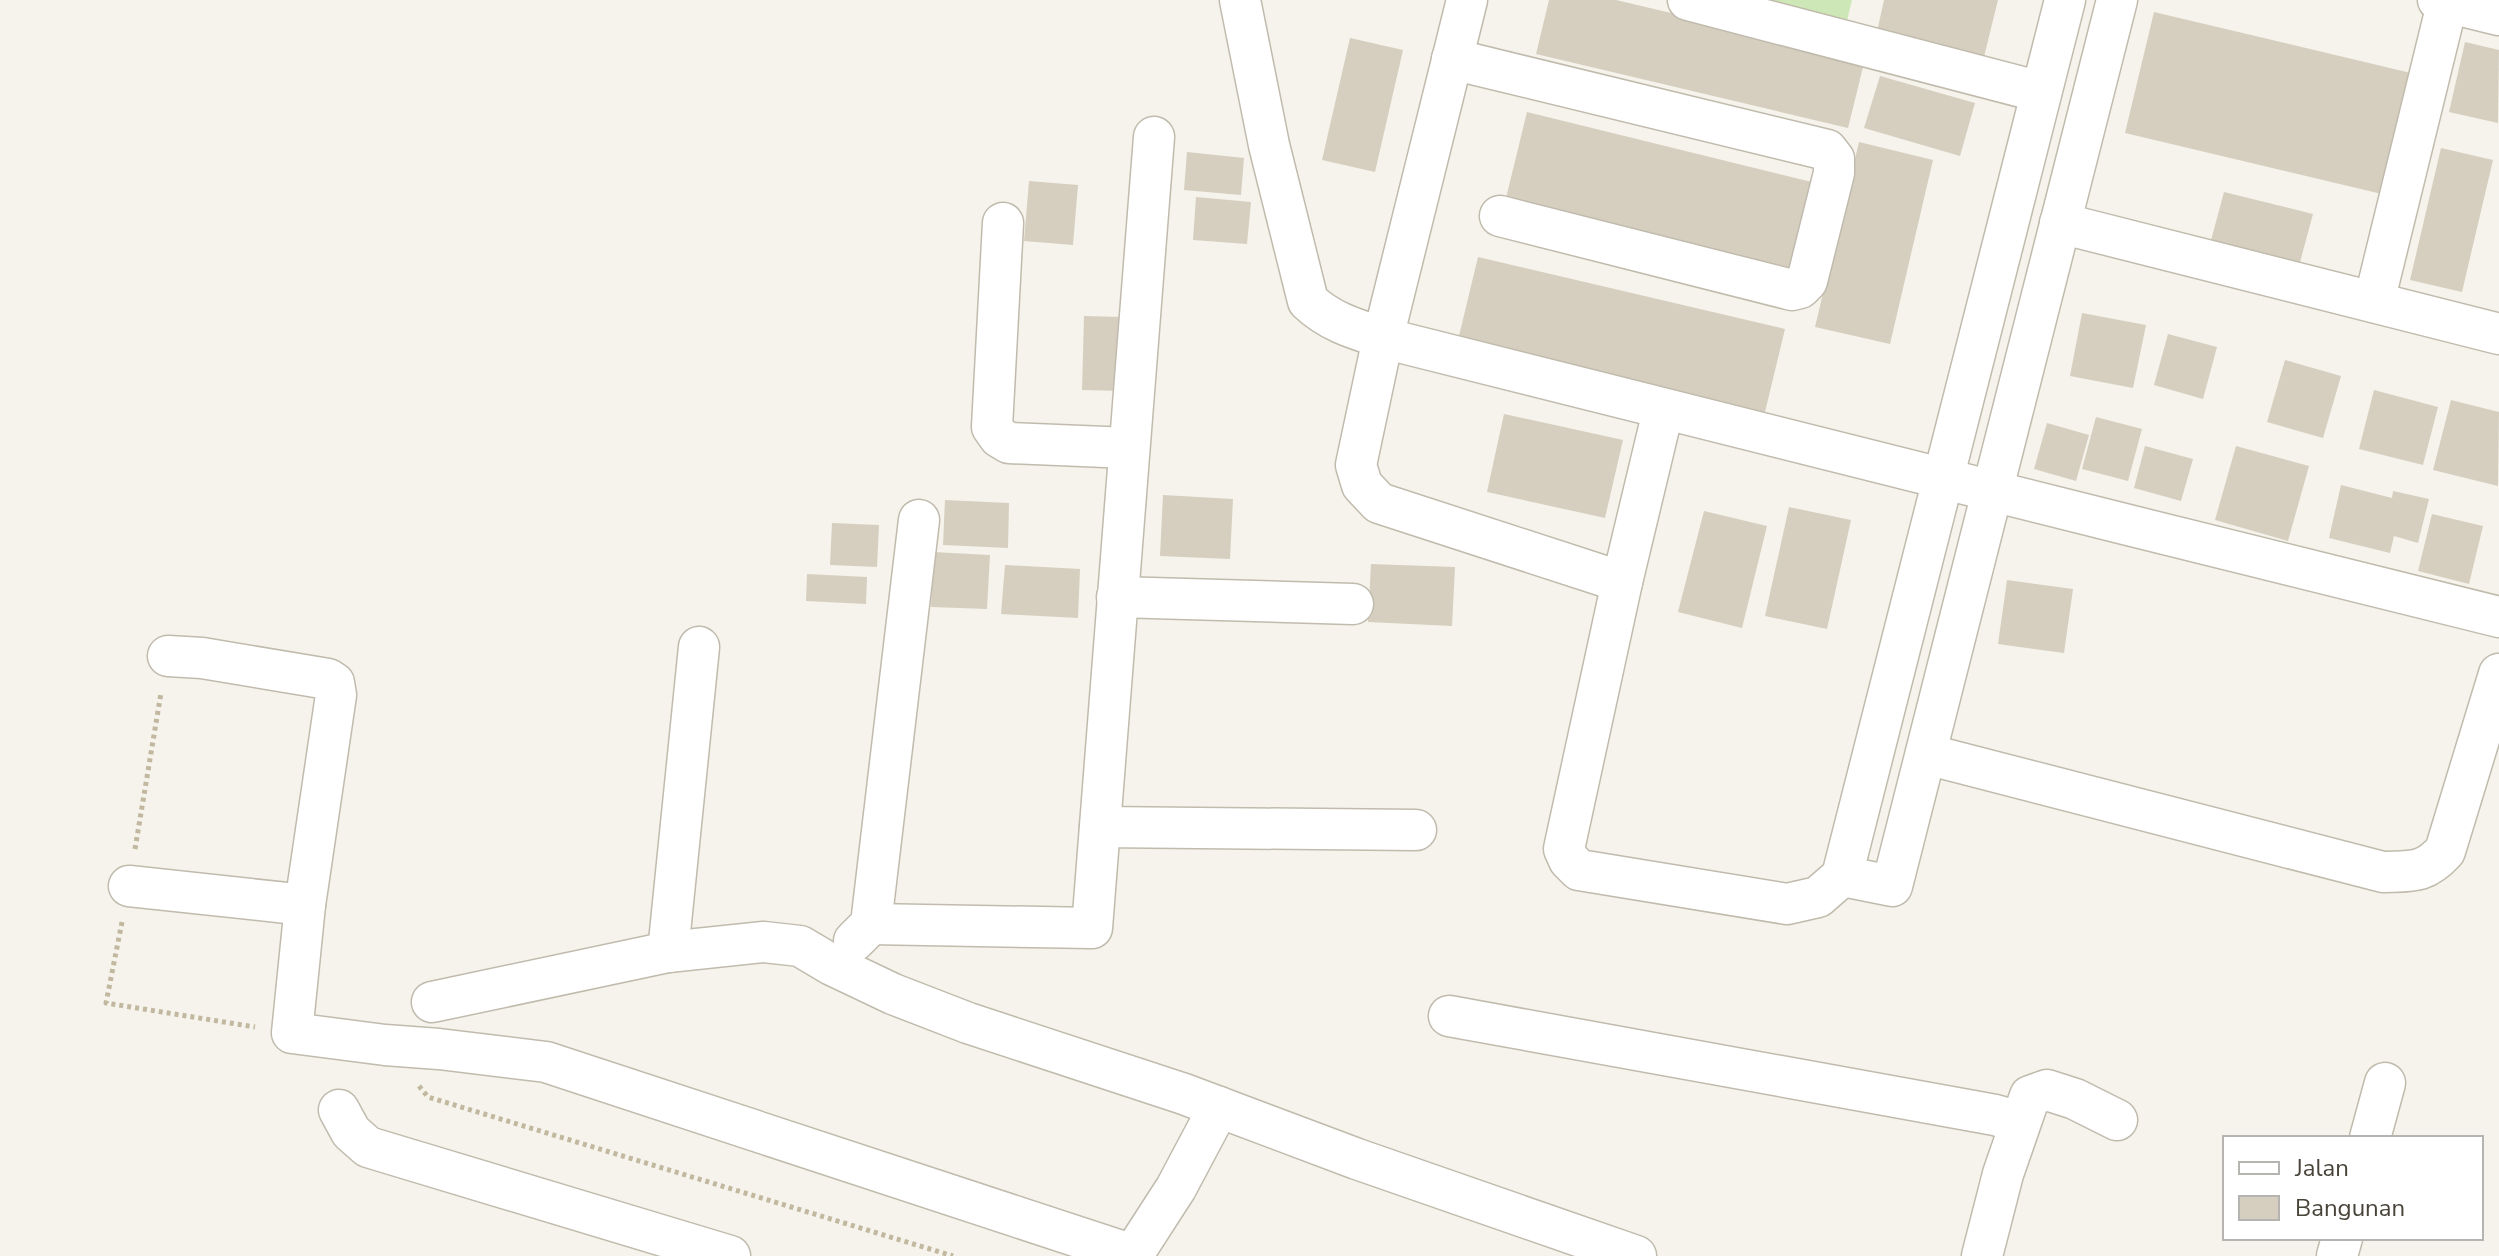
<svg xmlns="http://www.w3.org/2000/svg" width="2499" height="1256" font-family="'Nunito Sans',sans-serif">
<rect width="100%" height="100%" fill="#f5f3eb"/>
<path fill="#cde7b6" d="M 1744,0 L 1852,0 L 1846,25 Z"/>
<g fill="#d6cfc0">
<path d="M 1549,0 L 1616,0 L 1865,59 L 1848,128 L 1536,54 Z"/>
<path d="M 1884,0 L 1998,0 L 1983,61 L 1876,36 Z"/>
<path d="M 2154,12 L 2415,74 L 2386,195 L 2125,133 Z"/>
<path d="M 1350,38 L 1403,50 L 1375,172 L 1322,160 Z"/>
<path d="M 2465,42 L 2499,50 L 2498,123 L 2449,112 Z"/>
<path d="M 1880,76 L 1975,103 L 1960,156 L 1864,128 Z"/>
<path d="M 1527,112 L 1820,184 L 1799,270 L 1506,198 Z"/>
<path d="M 1859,142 L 1933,160 L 1890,344 L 1815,327 Z"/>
<path d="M 2441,148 L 2493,160 L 2462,292 L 2410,280 Z"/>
<path d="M 1187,152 L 1244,158 L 1241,195 L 1184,190 Z"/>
<path d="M 1029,181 L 1078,185 L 1073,245 L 1024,241 Z"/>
<path d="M 2224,192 L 2313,214 L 2296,277 L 2207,255 Z"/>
<path d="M 1196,197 L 1251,202 L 1247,244 L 1193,240 Z"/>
<path d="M 1478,257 L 1785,329 L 1765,412 L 1458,340 Z"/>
<path d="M 2082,313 L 2146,325 L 2133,388 L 2070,376 Z"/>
<path d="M 1084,316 L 1123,317 L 1121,391 L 1082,390 Z"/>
<path d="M 2168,334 L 2217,347 L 2203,399 L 2154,385 Z"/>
<path d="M 2285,360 L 2341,376 L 2323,438 L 2267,422 Z"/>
<path d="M 2374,390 L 2438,407 L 2423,465 L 2359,449 Z"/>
<path d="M 2451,400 L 2499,412 L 2498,486 L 2433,470 Z"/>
<path d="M 1504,414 L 1623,440 L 1605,518 L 1487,492 Z"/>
<path d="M 2096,417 L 2142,429 L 2128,481 L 2082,469 Z"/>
<path d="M 2047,423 L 2089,435 L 2076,481 L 2034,469 Z"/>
<path d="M 2145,446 L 2193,459 L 2181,501 L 2134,488 Z"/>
<path d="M 2236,446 L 2309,466 L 2288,541 L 2215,520 Z"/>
<path d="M 2341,485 L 2392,498 L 2393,491 L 2429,499 L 2418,543 L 2394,536 L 2390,553 L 2329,538 Z"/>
<path d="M 1163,495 L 1233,499 L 1230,559 L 1160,556 Z"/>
<path d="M 945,500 L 1009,503 L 1008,548 L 943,545 Z"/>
<path d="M 1789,507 L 1851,520 L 1827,629 L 1765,616 Z"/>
<path d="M 1704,511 L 1767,526 L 1742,628 L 1678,612 Z"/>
<path d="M 2432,514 L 2483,526 L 2469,584 L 2418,571 Z"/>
<path d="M 832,523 L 879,525 L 877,567 L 830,565 Z"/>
<path d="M 933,552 L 990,555 L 987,609 L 931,607 Z"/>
<path d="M 1371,564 L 1455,567 L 1452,626 L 1368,622 Z"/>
<path d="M 1005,565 L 1080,569 L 1078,618 L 1001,614 Z"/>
<path d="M 807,574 L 867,577 L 866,604 L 806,601 Z"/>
<path d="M 2007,580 L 2073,589 L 2064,653 L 1998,644 Z"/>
</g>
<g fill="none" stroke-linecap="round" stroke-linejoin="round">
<g stroke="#c0bbad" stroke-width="43">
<g id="minor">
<path d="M 1240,0 L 1269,145 L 1308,301 C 1330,322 1355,329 1383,338 C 1754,434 2127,524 2499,617"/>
<path d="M 1467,0 L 1383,338 L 1356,465 L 1362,485 L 1379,503 L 1622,582"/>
<path d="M 1688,0 L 2041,92"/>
<path d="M 2438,0 L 2499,15"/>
<path d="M 1452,59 L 1827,150 L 1834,159 L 1834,173 L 1807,281 L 1800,288 L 1792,290 L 1500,216"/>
<path d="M 1003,223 L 992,427 L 999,437 L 1009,443 L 1129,448"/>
<path d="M 2060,223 L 2499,334"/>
<path d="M 2374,302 L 2448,0"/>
<path d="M 1663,411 L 1622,582 L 1564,849 L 1569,860 L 1579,870 L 1787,904 L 1818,897 L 1842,876 L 2065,0"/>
<path d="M 1117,597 L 1353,604"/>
<path d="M 168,656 L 202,658 L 328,679 L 334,683 L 336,695 L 305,905 L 292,1033 L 385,1045 L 439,1049 L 546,1062 L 1133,1255"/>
<path d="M 1926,754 L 2383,872 C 2412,871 2424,874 2445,851 L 2499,674"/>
<path d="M 1100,827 L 1416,830"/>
<path d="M 1842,876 L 1892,886 L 2117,0"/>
<path d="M 129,886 L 305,905"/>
<path d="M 871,924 L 1092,928 L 1154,137"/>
<path d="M 854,941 L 871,924 L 919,520"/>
<path d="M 668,952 L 699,647"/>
<path d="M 432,1002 L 668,952 L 764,942 L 800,946 L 832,965 L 893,994 L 968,1023 L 1184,1094 L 1357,1159 L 1636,1256"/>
<path d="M 1449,1016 L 1995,1115 L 2020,1122"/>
<path d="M 339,1110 L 351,1132 L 368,1147 L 730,1256"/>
<path d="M 2370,1138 L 2385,1083"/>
<path d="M 1132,1256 L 1176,1188 L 1219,1107"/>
<path d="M 1982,1256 L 2003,1174 L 2030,1096 L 2047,1090 L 2075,1099 L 2117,1120"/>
<path d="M 2337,1256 L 2342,1238"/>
</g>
</g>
<g stroke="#c1b89f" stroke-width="5" stroke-dasharray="4 4" stroke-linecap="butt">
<path d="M 135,849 L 161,693"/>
<path d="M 122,922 L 106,1003 L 255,1027"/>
<path d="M 419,1086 L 428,1097 L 953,1256"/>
</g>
<use href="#minor" stroke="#fff" stroke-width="40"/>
</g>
<rect x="2223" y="1136" width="260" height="104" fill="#ffffff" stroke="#b6b4b0" stroke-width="2"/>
<rect x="2239" y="1162" width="40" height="12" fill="#ffffff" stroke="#b6b4b0" stroke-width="2"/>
<text x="2295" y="1176" font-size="24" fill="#494439">Jalan</text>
<rect x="2239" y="1196" width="40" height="24" fill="#d6cfc0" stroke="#b6b4b0" stroke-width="2"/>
<text x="2295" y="1216" font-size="24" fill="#494439">Bangunan</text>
</svg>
